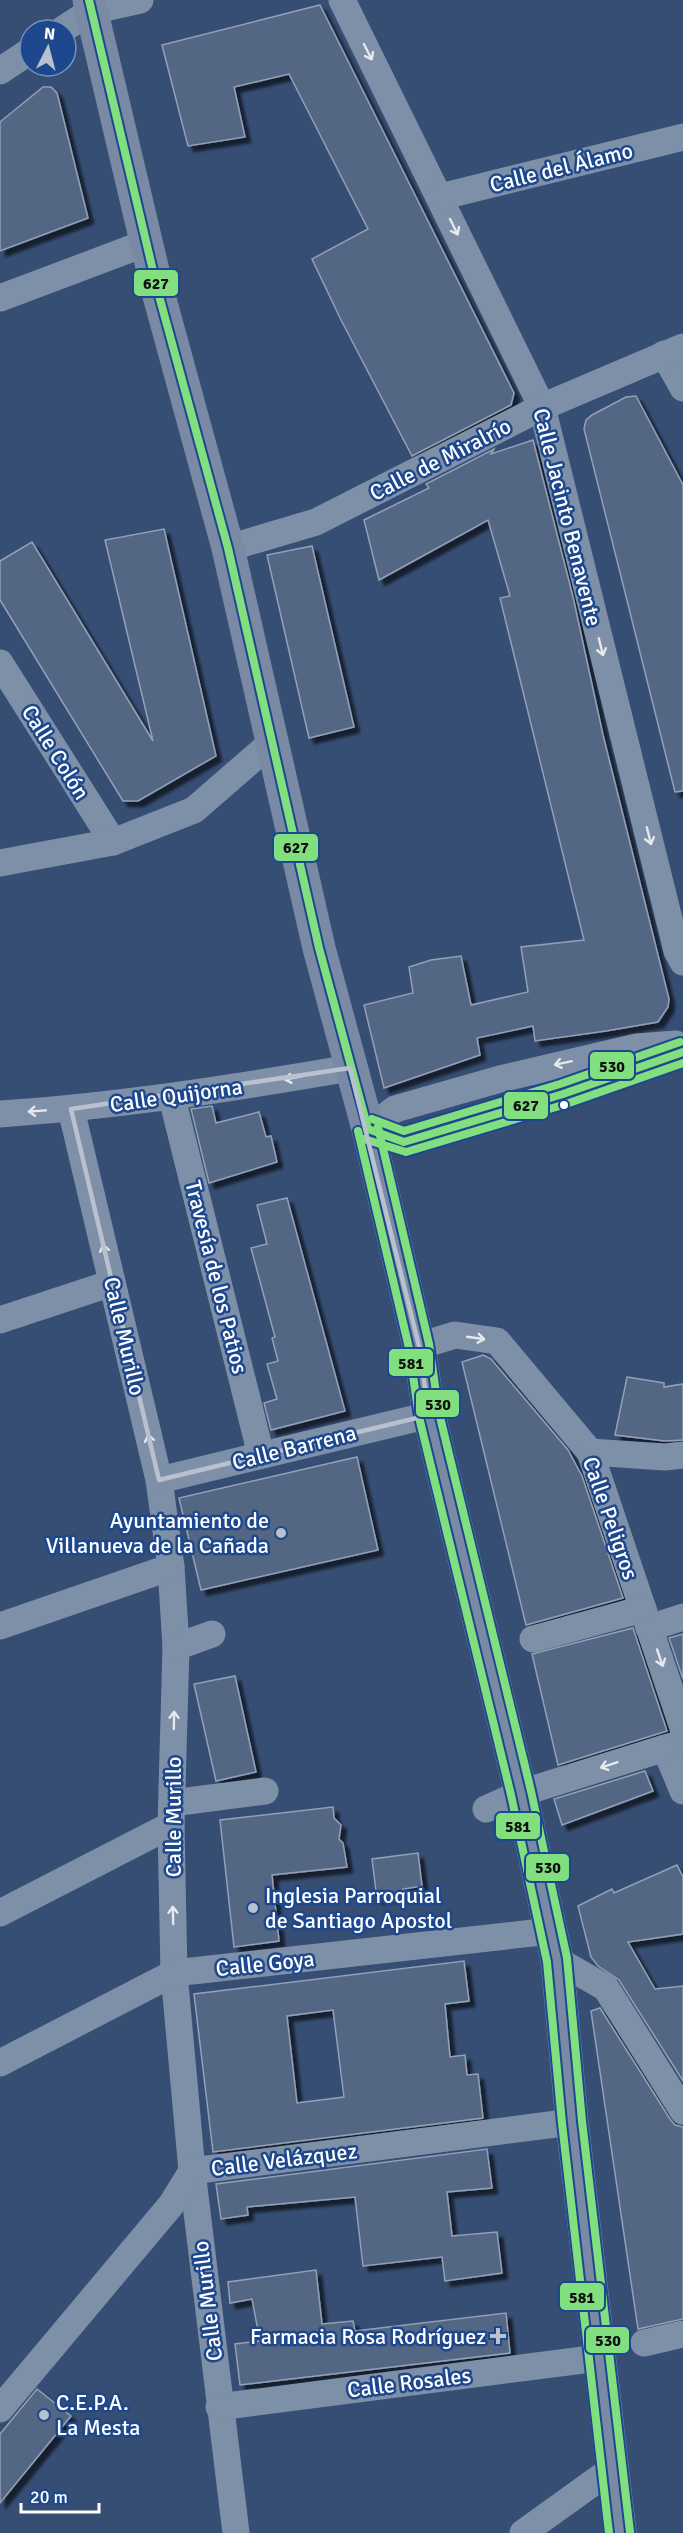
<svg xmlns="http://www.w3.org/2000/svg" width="683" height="2533" font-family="Signika,sans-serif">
<defs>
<filter id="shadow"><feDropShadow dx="5.5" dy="5.5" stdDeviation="1.5" flood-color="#0009"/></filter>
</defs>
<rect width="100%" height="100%" fill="#374e74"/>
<g fill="#536684" stroke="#93a0b6" stroke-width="1.5" fill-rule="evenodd" filter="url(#shadow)">
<path d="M 320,5 L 514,393 L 511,405 L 412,456 L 340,318 L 312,259 L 368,229 L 289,74 L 234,87 L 245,137 L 188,146 L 162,45 Z"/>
<path d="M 43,87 L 51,87 L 57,93 L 88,218 L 0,251 L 0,122 Z"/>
<path d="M 636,396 L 683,485 L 683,791 L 675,792 L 584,429 L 586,420 L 592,415 L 626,397 Z"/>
<path d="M 533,440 L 573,597 L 603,735 L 669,999 L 668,1007 L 658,1022 L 606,1031 L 535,1041 L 533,1026 L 477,1038 L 480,1055 L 384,1088 L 364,1005 L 413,993 L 409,967 L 431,960 L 461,956 L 471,1005 L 528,992 L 521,947 L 584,940 L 500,598 L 510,596 L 488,520 L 379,580 L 364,520 L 429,488 L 426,484 L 494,449 L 491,454 Z"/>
<path d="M 164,529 L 216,756 L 138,801 L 123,801 L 0,600 L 0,561 L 32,542 L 153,741 L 105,540 Z"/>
<path d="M 312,546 L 354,727 L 309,738 L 267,555 Z"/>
<path d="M 212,1106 L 216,1123 L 259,1112 L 266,1137 L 271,1136 L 277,1162 L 209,1183 L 191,1109 Z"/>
<path d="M 287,1198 L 345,1411 L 271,1430 L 264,1403 L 277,1399 L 267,1364 L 278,1361 L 272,1338 L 275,1337 L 251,1248 L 267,1244 L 257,1205 Z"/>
<path d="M 483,1355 L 491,1359 L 568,1450 L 582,1476 L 623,1598 L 526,1625 L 462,1362 Z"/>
<path d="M 627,1377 L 664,1383 L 664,1387 L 683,1384 L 683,1440 L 665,1441 L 615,1435 Z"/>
<path d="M 357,1457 L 378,1550 L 201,1590 L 179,1498 Z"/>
<path d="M 633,1628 L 667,1731 L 558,1765 L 532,1654 Z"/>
<path d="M 683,1634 L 683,1679 L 669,1638 Z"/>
<path d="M 235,1676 L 256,1772 L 216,1781 L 194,1684 Z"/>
<path d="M 645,1771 L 653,1791 L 562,1825 L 554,1799 Z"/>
<path d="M 333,1807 L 334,1818 L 341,1825 L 339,1839 L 343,1843 L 347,1867 L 272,1875 L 279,1941 L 234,1947 L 220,1820 Z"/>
<path d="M 418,1853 L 422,1886 L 403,1889 L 404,1895 L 377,1899 L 372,1859 Z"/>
<path d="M 677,1865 L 683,1877 L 683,1934 L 628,1942 L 655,1989 L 683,1986 L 683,2081 L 619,1980 L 598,1966 L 591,1957 L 578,1906 L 612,1889 L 614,1893 Z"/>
<path d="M 464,1961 L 469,2001 L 445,2004 L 450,2057 L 465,2055 L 467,2075 L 478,2074 L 483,2118 L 213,2152 L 194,1994 ZM 333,2010 L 344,2097 L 297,2103 L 287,2016 Z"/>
<path d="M 600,2008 L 670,2119 L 675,2125 L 683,2127 L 683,2319 L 638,2329 L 591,2011 Z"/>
<path d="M 487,2149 L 492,2188 L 447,2192 L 452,2236 L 497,2232 L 502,2273 L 445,2281 L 442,2257 L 363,2266 L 355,2197 L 247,2207 L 248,2215 L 221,2219 L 216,2184 Z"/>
<path d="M 316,2270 L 322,2324 L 353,2321 L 355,2331 L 506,2313 L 510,2353 L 240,2385 L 235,2344 L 260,2341 L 252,2299 L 230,2303 L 228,2282 Z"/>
<path d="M 37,2389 L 71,2416 L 0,2503 L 0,2434 Z"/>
</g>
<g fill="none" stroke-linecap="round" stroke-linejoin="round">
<g stroke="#7e8fa8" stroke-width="27">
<path d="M 342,0 L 542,407 L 677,951 L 683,962"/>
<path d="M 62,30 L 91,11 L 140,0"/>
<path d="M 0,71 L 30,51"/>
<path d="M 440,197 L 683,137"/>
<path d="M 0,298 L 146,243"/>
<path d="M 664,354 L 683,388"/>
<path d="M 228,548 L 316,522 L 542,407 L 683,347"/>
<path d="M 0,663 L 113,842"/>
<path d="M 0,863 L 113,842 L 194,810 L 271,743"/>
<path d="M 172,1098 L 261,1455"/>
<path d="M 71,1109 L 159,1480 L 171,1567 L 176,1647 L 171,1825 L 174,1973 L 192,2171 L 236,2533"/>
<path d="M 0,1114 C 118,1106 234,1088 350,1068"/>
<path d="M 368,1129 L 404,1142 L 563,1094 L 683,1052"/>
<path d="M 368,1129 L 395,1109 L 500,1079 L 637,1047 L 676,1044"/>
<path d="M 0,1320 L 112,1283"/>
<path d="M 419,1346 L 455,1335 L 497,1341 L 590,1452 L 683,1728"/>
<path d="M 590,1452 L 665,1457 L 683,1455"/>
<path d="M 159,1480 L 429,1415"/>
<path d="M 0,1626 L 171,1567"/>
<path d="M 649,1628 L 683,1617"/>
<path d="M 533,1639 L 643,1609"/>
<path d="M 176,1647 L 212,1634"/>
<path d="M 683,1743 L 665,1748 L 683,1791"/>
<path d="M 172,1803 L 265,1791"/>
<path d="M 486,1809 L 521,1793 L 665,1748"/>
<path d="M 0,1913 L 171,1825"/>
<path d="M 557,1960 L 606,1988 L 683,2111"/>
<path d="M 0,2063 L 174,1973 L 551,1931"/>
<path d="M 644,2343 L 683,2334"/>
<path d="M 219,2407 L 599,2358"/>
<path d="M 0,2409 L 171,2205 L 192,2171 L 572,2122"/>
<path d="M 523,2533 L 612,2469"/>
</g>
<path stroke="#7a8aa4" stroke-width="33" d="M 89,0 L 158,292 L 228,548 L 319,948 L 368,1129 L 419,1346 L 429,1415 L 521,1793 L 557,1960 L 572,2122 L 620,2533"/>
<g stroke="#1e488d" stroke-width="12">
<g id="bus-1">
<path d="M 89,0 L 158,292 L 228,548 L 319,948 L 368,1129"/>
<path d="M 368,1129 L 404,1142 L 563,1094 L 683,1052"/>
</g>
</g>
<g stroke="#1e488d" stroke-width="12">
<g id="bus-2">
<path d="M 358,1131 L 409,1348 L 419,1417 L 511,1795 L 547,1962 L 562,2123 L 609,2533"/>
<path d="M 364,1139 L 406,1152 L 566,1104 L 683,1063"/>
</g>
</g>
<g stroke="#1e488d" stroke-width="12">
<g id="bus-3">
<path d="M 372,1119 L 404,1131 L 560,1084 L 680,1042"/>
<path d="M 378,1127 L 429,1344 L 439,1413 L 531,1791 L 567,1958 L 582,2121 L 630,2532"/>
</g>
</g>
<use href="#bus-1" stroke="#82df7f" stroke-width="8"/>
<use href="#bus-2" stroke="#82df7f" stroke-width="8"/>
<use href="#bus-3" stroke="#82df7f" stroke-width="8"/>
</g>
<defs><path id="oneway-shaft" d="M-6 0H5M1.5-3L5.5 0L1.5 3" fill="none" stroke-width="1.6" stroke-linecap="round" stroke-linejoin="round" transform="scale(1.5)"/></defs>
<g stroke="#e5e9ee">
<use href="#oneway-shaft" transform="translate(368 52) rotate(63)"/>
<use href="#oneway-shaft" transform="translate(454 227) rotate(64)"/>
<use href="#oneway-shaft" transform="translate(601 647) rotate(76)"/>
<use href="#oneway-shaft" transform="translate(649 836) rotate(76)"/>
<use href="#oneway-shaft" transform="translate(563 1063) rotate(168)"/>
<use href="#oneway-shaft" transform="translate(293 1078) rotate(170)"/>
<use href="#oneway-shaft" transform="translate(37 1111) rotate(176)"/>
<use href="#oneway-shaft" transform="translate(105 1253) rotate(-103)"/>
<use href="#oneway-shaft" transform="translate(476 1338) rotate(8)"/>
<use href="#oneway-shaft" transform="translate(150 1443) rotate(-103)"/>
<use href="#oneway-shaft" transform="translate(660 1658) rotate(71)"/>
<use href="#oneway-shaft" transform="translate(174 1720) rotate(-89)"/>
<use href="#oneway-shaft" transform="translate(609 1765) rotate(162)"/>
<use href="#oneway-shaft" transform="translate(173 1915) rotate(-91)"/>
</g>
<path fill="none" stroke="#b9c1ce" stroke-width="4.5" stroke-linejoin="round" d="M 350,1068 L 419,1346 L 429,1415 L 159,1480 L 71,1109 Z"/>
<circle fill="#fff" stroke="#1e488d" stroke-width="2" cx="564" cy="1105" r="5"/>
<g fill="#b9c1ce" stroke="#1e488d" stroke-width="2">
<circle cx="281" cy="1533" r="6"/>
<circle cx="253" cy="1908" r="6"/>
<path d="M495 2327h6v6h6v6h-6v6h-6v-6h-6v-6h6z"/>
<circle cx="44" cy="2415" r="6"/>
</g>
<g text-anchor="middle" stroke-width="5" stroke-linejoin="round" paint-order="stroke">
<g font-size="22" fill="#fff" stroke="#1e488d">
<text transform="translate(561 167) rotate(-14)" y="8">Calle del Álamo</text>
<text transform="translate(440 459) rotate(-27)" y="8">Calle de Miralrío</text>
<text transform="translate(568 517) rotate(76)" y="8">Calle Jacinto Benavente</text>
<text transform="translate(56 752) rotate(58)" y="8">Calle Colón</text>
<text transform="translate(176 1095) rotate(-8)" y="8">Calle Quijorna</text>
<text transform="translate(217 1277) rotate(76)" y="8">Travesía de los Patios</text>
<text transform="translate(125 1336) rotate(77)" y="8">Calle Murillo</text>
<text transform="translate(294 1447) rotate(-14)" y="8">Calle Barrena</text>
<text transform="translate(611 1518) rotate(71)" y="8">Calle Peligros</text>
<text transform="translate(173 1817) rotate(-90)" y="8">Calle Murillo</text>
<text transform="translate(265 1963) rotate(-6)" y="8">Calle Goya</text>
<text transform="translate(284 2159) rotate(-7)" y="8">Calle Velázquez</text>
<text transform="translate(207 2301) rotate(-97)" y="8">Calle Murillo</text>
<text transform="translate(409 2382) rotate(-7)" y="8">Calle Rosales</text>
</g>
<g font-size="22" fill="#fff" stroke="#1e488d" text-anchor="end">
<text x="269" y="1528">Ayuntamiento de<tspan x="269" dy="25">Villanueva de la Cañada</tspan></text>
<text x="265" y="1903" text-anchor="start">Inglesia Parroquial<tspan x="265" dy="25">de Santiago Apostol</tspan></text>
<text x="486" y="2344">Farmacia Rosa Rodríguez</text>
<text x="56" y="2410" text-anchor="start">C.E.P.A.<tspan x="56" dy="25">La Mesta</tspan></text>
</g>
</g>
<g stroke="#1e488d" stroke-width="2">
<rect x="133" y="269" width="46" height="28" rx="6" fill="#82df7f"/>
<rect x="273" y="833" width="46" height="29" rx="6" fill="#82df7f"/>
<rect x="589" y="1051" width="46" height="29" rx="6" fill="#82df7f"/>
<rect x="503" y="1091" width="46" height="29" rx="6" fill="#82df7f"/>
<rect x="388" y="1348" width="46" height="29" rx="6" fill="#82df7f"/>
<rect x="415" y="1389" width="45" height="29" rx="6" fill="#82df7f"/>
<rect x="495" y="1812" width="46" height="28" rx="6" fill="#82df7f"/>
<rect x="525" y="1853" width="45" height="29" rx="6" fill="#82df7f"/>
<rect x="559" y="2282" width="46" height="29" rx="6" fill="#82df7f"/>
<rect x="585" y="2326" width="45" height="28" rx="6" fill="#82df7f"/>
</g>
<g font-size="16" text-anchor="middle" font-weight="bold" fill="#111">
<text x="156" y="289">627</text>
<text x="296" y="853">627</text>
<text x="612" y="1072">530</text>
<text x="526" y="1111">627</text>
<text x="411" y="1369">581</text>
<text x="438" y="1410">530</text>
<text x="518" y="1832">581</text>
<text x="548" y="1873">530</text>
<text x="582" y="2303">581</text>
<text x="608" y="2346">530</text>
</g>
<g transform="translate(48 48) rotate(6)"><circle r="28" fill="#1e488d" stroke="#7891bb" stroke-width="1.5"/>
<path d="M0-4.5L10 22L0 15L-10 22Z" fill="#b9c1ce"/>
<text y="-9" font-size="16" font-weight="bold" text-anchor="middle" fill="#ffffff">N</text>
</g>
<path d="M21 2503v9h78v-9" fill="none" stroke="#ffffff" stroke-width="3"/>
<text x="30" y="2503" font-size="18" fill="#ffffff" stroke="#1e488d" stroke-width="4.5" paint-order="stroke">20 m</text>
</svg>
